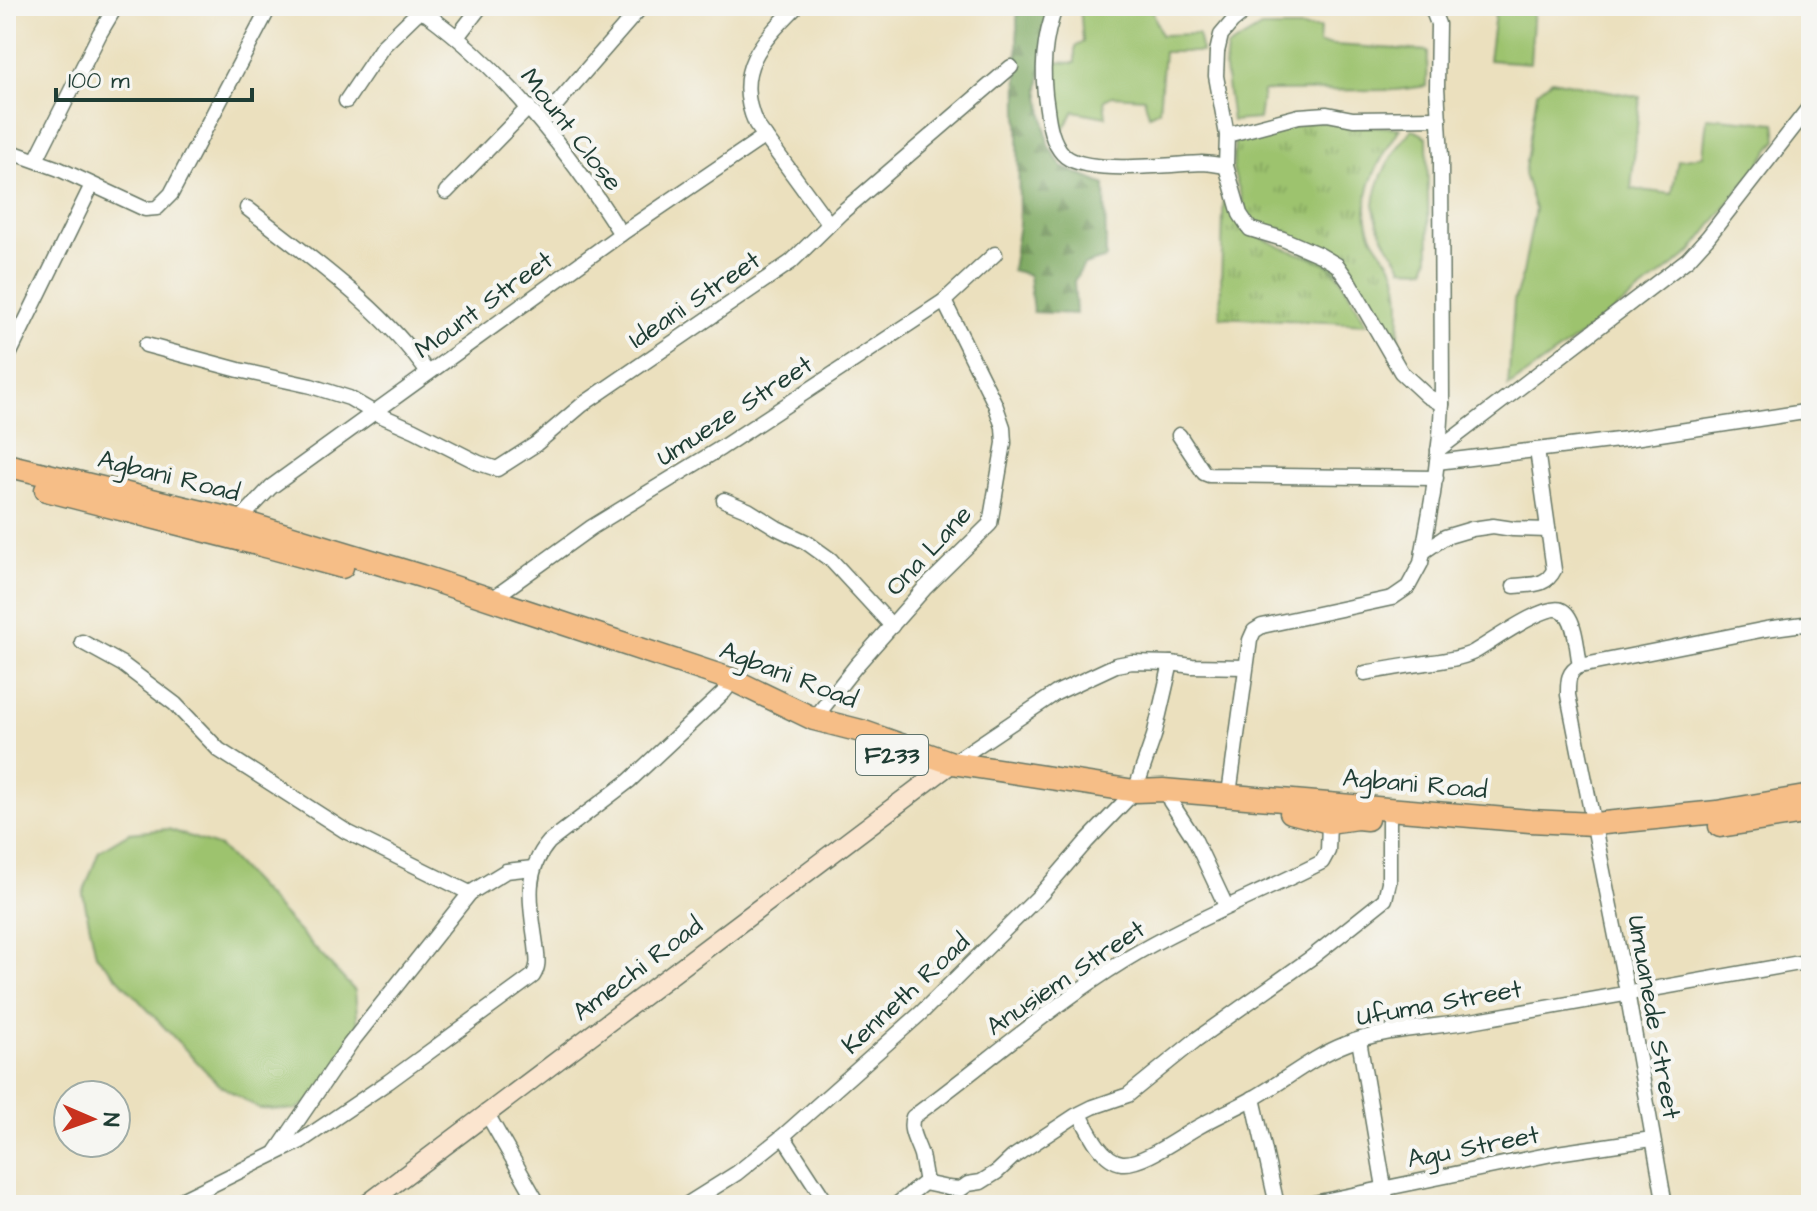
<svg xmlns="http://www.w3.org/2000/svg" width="1817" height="1211" font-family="'Architects Daughter',sans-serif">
<defs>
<pattern id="grass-tufts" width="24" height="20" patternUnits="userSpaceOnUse" patternTransform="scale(2)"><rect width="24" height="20" fill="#9dc36e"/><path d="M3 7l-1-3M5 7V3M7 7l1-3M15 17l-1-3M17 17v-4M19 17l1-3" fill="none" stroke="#7fa05b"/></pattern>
<pattern id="forest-firs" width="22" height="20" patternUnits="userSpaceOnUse" patternTransform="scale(2)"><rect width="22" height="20" fill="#7ea961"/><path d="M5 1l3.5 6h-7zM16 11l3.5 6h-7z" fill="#678b51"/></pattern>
</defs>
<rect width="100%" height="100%" fill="#f6f6f2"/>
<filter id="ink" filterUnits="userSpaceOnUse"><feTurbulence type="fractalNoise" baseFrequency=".0125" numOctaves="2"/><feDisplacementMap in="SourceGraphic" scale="16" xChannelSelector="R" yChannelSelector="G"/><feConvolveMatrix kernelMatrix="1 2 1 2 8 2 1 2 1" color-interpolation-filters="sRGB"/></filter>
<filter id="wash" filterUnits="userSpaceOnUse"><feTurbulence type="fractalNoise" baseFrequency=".006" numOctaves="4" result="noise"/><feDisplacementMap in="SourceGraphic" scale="32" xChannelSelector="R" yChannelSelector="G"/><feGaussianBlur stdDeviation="1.8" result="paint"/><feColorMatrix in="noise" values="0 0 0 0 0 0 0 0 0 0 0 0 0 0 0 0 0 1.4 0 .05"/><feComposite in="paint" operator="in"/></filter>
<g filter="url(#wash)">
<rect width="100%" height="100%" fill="#ebe0be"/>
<g fill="url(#grass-tufts)" stroke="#5e8051" stroke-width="2">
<path d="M 1314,121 L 1400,128 C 1380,161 1354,195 1372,236 C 1378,249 1390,259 1395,272 C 1404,297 1398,333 1398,359 L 1355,281 L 1249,221 L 1233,170 L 1235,139 Z"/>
<path d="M 1224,182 L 1244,229 L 1281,247 L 1325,263 L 1340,277 L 1367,324 L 1220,317 Z"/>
</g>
<path fill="url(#forest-firs)" stroke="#4e734a" stroke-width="2" d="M 1017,6 L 1050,6 L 1039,89 L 1048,145 L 1062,167 L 1105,185 L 1106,258 L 1084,265 L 1074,281 L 1076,314 L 1033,312 L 1029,275 L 1012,270 L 1019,224 Z"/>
<g fill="#9dc36e" stroke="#5e8051" stroke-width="2">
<path d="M 1080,6 L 1151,6 L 1161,35 L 1198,34 L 1202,52 L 1164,52 L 1159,110 L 1149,115 L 1144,98 L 1112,96 L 1104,100 L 1106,117 L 1074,111 L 1060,136 L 1052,104 L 1052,62 L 1075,63 L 1075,47 L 1083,42 Z"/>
<path d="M 1496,6 L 1534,6 L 1530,63 L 1489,60 Z"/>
<path d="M 1261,28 L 1320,28 L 1319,44 L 1428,51 L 1427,86 L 1396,90 L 1263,91 L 1259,119 L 1232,121 L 1225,69 L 1227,48 Z"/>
<path d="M 1552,80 L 1640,97 L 1631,189 L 1672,194 L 1678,160 L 1703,156 L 1707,117 L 1775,123 L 1777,140 L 1691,252 L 1598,323 L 1508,387 L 1514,301 L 1523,273 L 1535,209 L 1524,174 L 1537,92 Z"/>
<path d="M 1412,129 L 1427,137 L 1429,257 L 1425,269 L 1402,268 C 1398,255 1388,248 1383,236 C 1380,228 1374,215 1374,206 C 1376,177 1394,151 1412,129 Z"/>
<path d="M 168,829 L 220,847 L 355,991 L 359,1039 L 350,1063 L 327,1092 L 295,1110 L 260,1109 L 218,1084 L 96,955 L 83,894 L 99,851 L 129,833 Z"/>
</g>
</g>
<g filter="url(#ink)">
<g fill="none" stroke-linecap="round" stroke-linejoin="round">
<g stroke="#667664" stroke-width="17">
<g id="minor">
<path d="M 797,6 C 761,42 732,71 756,124 L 829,224"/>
<path d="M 1056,6 C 1043,39 1041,74 1047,109 C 1049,125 1052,142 1063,154 C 1082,176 1173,164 1202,163 C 1210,163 1218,165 1226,166"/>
<path d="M 1258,6 L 1248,9 L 1232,22 L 1221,35 L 1217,52 L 1216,76 L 1227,135 L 1226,166 L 1240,214 L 1250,229 L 1283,239 L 1320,255 L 1337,265 L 1349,282 L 1401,372 L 1427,396 L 1442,404"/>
<path d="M 457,37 L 481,6"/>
<path d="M 346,101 L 383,46 L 416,14 L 420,12 L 427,14 C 507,73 568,150 621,234"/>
<path d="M 541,122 L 642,6"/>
<path d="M 1227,135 L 1299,116 L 1327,114 L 1353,119 L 1439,118"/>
<path d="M 6,150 L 59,169 L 145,209 L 157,208 L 171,194 L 270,6"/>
<path d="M 36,160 L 100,33 L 116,6"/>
<path d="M 446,192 L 529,107"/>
<path d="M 247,208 C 309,257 382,307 428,373"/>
<path d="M 146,345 L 239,370 L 311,386 L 349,398 L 373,412 L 414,430 L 479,463 L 497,469 L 536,444 L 582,405 L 791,262 L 841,213 L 1011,67"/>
<path d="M 6,361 L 92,185"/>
<path d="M 1179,435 L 1204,473 L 1209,475 L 1436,478"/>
<path d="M 1438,450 L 1688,259 L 1708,237 L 1811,105"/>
<path d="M 1437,462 L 1627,439 L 1811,411"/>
<path d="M 724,500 L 748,510 L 777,528 L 806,542 L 831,560 L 892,626"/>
<path d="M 234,526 L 271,487 L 621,234 L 765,136"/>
<path d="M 1423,552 L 1445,537 L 1472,529 L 1493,526 L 1513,529 L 1548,530"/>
<path d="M 1514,586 C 1530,584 1546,587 1554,570 L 1537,450"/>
<path d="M 492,599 L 592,527 L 721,448 L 944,301 L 995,254"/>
<path d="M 82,642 L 122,664 L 175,704 L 219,750 L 347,832 L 470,893"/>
<path d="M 1365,673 C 1385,669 1406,666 1426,663 C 1441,661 1460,659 1474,652 C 1490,643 1545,603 1561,610 C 1576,616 1577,651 1580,666"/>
<path d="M 814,719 L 855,667 L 924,589 L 990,524 L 1004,443 L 1003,427 L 995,404 L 944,301"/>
<path d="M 952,763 L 1056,693 L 1116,665 L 1132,662 L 1171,663"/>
<path d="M 1229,794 L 1250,640 L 1254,631 L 1262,626 L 1392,598 L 1408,587 L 1421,563 L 1433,494 L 1440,436 L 1442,404 L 1441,157 L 1437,87 L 1438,24 L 1431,6"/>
<path d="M 1170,801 L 1194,838 L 1226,906"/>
<path d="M 1359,1040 L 1387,1205"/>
<path d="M 1253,1098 L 1277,1205"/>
<path d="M 486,1112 L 539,1205"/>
<path d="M 1080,1114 C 1088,1130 1101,1160 1122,1163 C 1143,1165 1179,1137 1198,1127 C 1215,1117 1234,1109 1252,1099 C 1283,1082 1312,1057 1346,1044 C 1387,1028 1433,1028 1477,1020 C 1588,1000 1699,980 1811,961"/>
<path d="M 783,1136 L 828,1205"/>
<path d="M 277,1151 L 350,1044 L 470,893 L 506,871 L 533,868"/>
<path d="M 926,1182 C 924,1173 923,1164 921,1155 C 917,1142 908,1130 913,1117 C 984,1065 1050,1006 1125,960 C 1188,922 1257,895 1322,862 L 1328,851 L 1329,822"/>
<path d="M 171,1205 L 301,1141 L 388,1082 L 533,976 C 540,965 537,957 536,945 C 531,908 522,873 549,842 L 629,781 L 724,692 L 733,680"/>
<path d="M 686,1205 L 737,1173 L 783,1136 L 921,1013 L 1042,893 L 1087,841 L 1135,791 L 1154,736 L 1171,663 L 1192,666 L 1245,667"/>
<path d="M 896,1205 L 924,1183 L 948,1188 L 961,1189 L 968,1184 L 981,1182 L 997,1172 L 1013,1157 L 1075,1116 L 1093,1107 L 1128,1095 L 1197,1039 L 1311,958 L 1385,899 L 1389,882 L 1389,821"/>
<path d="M 1304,1205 L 1557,1153 L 1652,1139"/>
<path d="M 1665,1205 L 1627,992 L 1568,695 C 1568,682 1567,672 1580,666 L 1766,629 L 1811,623"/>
</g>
</g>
<g stroke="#667664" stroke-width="21">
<path id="secondary" d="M 366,1205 L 952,763"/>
</g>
<g stroke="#667664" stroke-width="25">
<g id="primary">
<path d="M 6,465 L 239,521 L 421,576 L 733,680 L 814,719 L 861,731 L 952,763 L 1135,791 L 1163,790 L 1530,821 L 1594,824 L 1717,812 L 1811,796"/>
<path d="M 46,490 L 269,547 L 342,567"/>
<path d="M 1291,812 L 1329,822 L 1357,818 L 1367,819"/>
<path d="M 1720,826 L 1811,812"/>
</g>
</g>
<use href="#minor" stroke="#fff" stroke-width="14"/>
<use href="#secondary" stroke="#fbe5cf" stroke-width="18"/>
<use href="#primary" stroke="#f6be87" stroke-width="22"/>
</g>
</g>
<g text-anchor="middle" stroke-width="8" stroke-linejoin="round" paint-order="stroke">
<rect fill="#f6f6f2" stroke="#60746d" stroke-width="2" x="856" y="735" width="72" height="40" rx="6"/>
<g font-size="24" font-weight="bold" fill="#1f3d34">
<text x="892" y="763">F233</text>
</g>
<g font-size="26" fill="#1f3d34" stroke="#f6f6f2">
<text transform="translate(572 129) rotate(52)" y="9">Mount Close</text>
<text transform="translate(694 299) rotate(-34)" y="9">Ideani Street</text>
<text transform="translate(483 304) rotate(-36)" y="9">Mount Street</text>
<text transform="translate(734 410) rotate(-33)" y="9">Umueze Street</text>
<text transform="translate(169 475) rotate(14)" y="9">Agbani Road</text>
<text transform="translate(928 550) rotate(-47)" y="9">Ona Lane</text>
<text transform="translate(789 674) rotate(21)" y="9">Agbani Road</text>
<text transform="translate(1415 783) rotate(5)" y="9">Agbani Road</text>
<text transform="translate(637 968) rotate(-37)" y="9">Amechi Road</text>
<text transform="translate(1065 977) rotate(-34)" y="9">Anusiem Street</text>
<text transform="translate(905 993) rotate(-43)" y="9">Kenneth Road</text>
<text transform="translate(1439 1002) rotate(-10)" y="9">Ufuma Street</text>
<text transform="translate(1655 1017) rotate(80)" y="9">Umuanede Street</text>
<text transform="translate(1473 1146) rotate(-11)" y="9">Agu Street</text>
</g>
</g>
<rect width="1817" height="1211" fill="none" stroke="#f6f6f2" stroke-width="32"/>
<g transform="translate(92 1119) rotate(92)"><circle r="38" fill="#f6f6f2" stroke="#a0aca6" stroke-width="2"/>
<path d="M0-6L14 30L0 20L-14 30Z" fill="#c8321e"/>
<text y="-12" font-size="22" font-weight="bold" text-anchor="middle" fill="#1f3d34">N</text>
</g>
<path d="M56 88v12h196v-12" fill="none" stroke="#1f3d34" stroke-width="4"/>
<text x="68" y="88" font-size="24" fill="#1f3d34" stroke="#f6f6f2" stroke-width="6" paint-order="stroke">100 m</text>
</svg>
